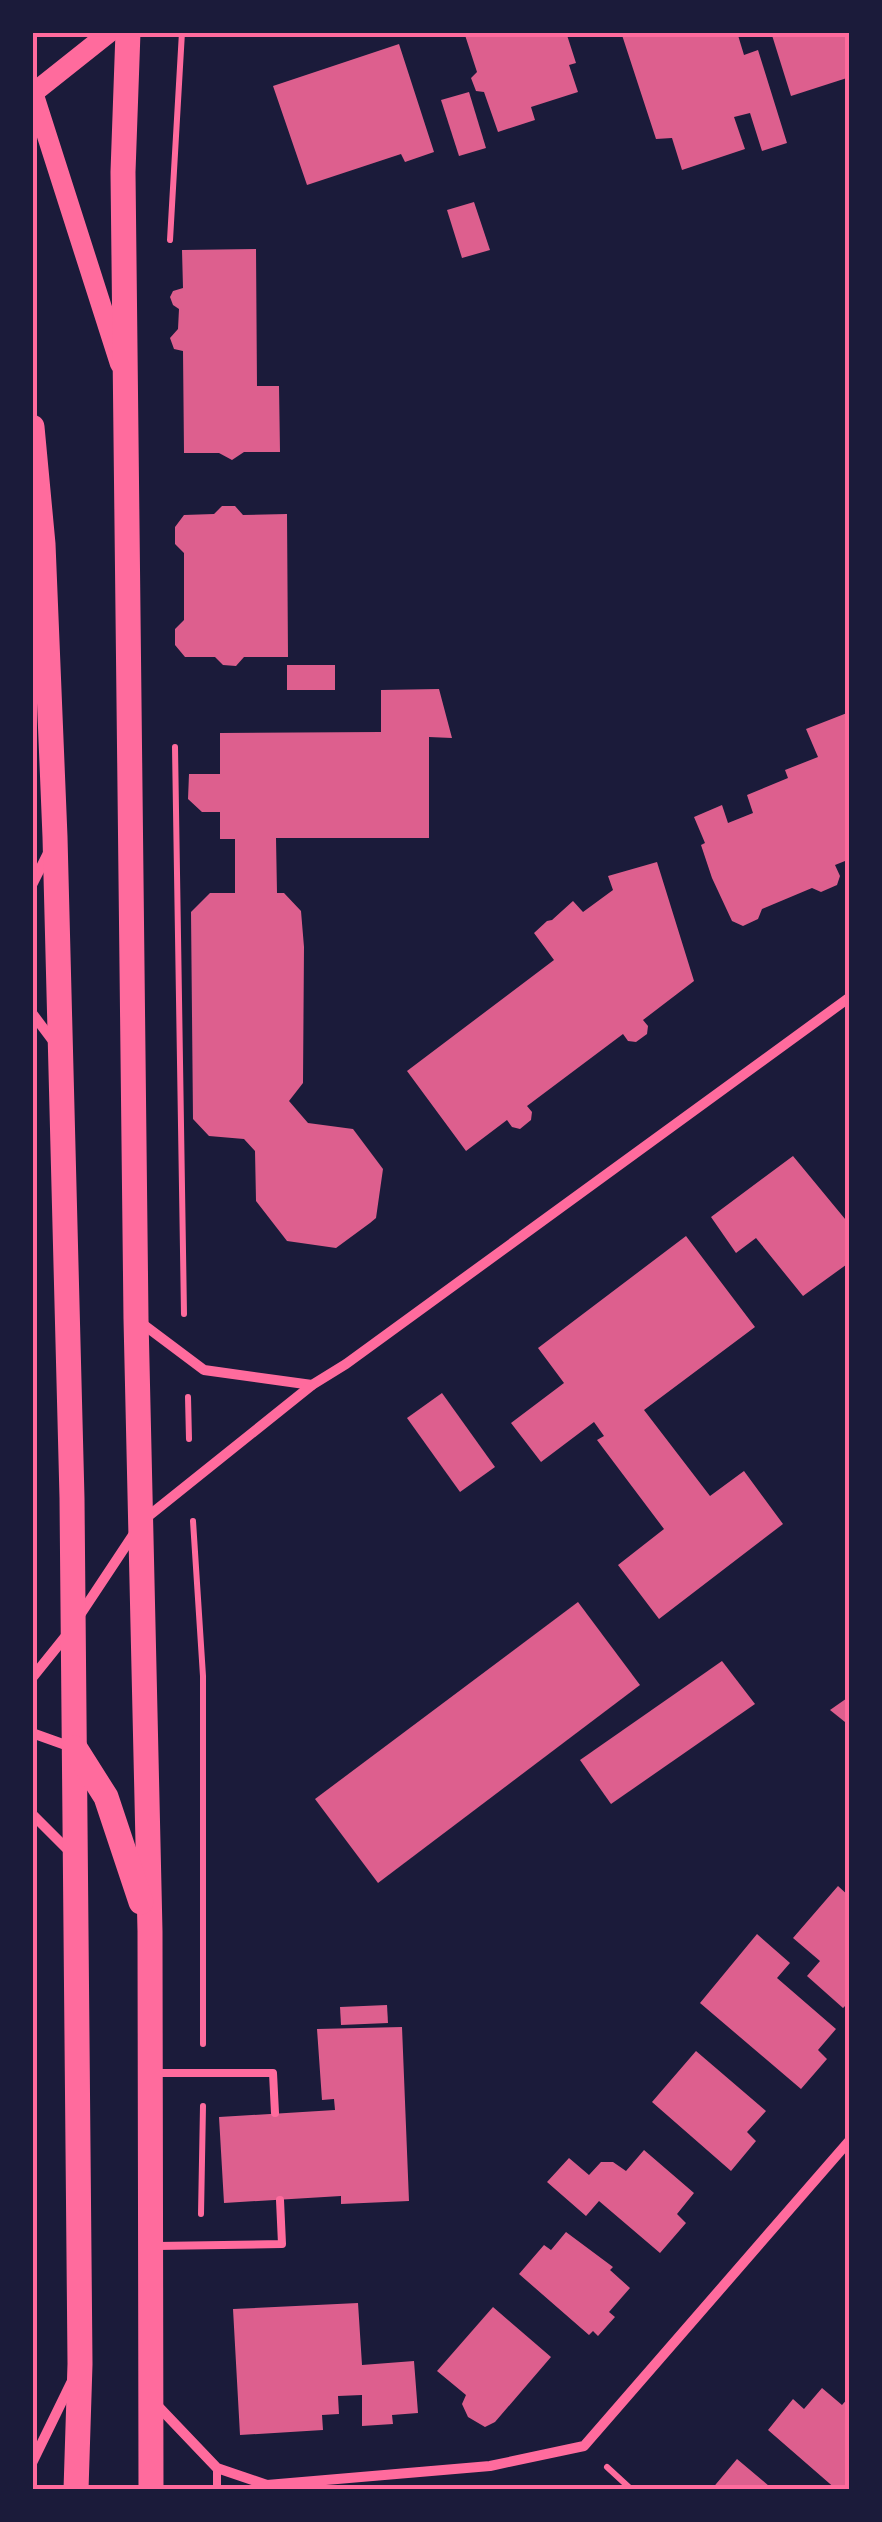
<svg xmlns="http://www.w3.org/2000/svg" width="882" height="2522" font-family="'Source Sans 3',sans-serif">
<rect width="100%" height="100%" fill="#1b1b3a"/>
<g fill="#dd5f8e">
<path d="M 464,32 L 566,32 L 576,63 L 569,65 L 578,92 L 531,107 L 535,120 L 498,132 L 484,92 L 476,91 L 471,78 L 477,72 Z"/>
<path d="M 621,32 L 737,32 L 744,55 L 758,50 L 787,143 L 762,151 L 750,113 L 734,117 L 745,149 L 682,170 L 672,138 L 656,139 Z"/>
<path d="M 771,32 L 850,32 L 850,77 L 791,96 Z"/>
<path d="M 399,44 L 434,152 L 405,162 L 401,154 L 307,185 L 273,86 Z"/>
<path d="M 469,92 L 486,148 L 459,156 L 441,100 Z"/>
<path d="M 474,202 L 490,250 L 462,258 L 447,210 Z"/>
<path d="M 256,249 L 257,386 L 279,386 L 280,452 L 244,452 L 232,460 L 219,453 L 184,453 L 183,351 L 174,349 L 170,338 L 178,329 L 179,309 L 173,305 L 170,297 L 173,291 L 183,288 L 182,250 Z"/>
<path d="M 222,506 L 235,506 L 243,515 L 287,514 L 288,657 L 244,657 L 236,666 L 223,665 L 215,657 L 185,657 L 175,645 L 175,629 L 184,620 L 184,553 L 175,544 L 175,527 L 184,515 L 214,514 Z"/>
<rect x="287" y="665" width="48" height="25"/>
<path d="M 439,689 L 452,738 L 429,737 L 429,838 L 276,838 L 277,893 L 284,893 L 301,911 L 304,947 L 303,1083 L 289,1101 L 308,1123 L 353,1129 L 383,1169 L 376,1218 L 370,1223 L 336,1248 L 287,1241 L 256,1201 L 255,1151 L 244,1139 L 209,1136 L 193,1119 L 191,912 L 210,893 L 235,893 L 235,839 L 220,839 L 220,812 L 202,812 L 188,799 L 189,774 L 220,774 L 220,733 L 381,732 L 381,690 Z"/>
<path d="M 847,713 L 850,859 L 835,865 L 840,876 L 837,885 L 821,892 L 812,888 L 762,909 L 758,919 L 743,926 L 732,921 L 712,878 L 701,845 L 705,843 L 694,817 L 722,805 L 728,823 L 753,813 L 747,795 L 788,778 L 785,770 L 818,757 L 806,729 Z"/>
<path d="M 657,862 L 694,981 L 643,1020 L 648,1026 L 647,1034 L 636,1042 L 628,1041 L 623,1034 L 527,1106 L 532,1112 L 531,1120 L 520,1129 L 512,1127 L 507,1120 L 466,1151 L 407,1071 L 554,960 L 534,933 L 547,921 L 552,920 L 573,901 L 583,912 L 613,890 L 608,876 Z"/>
<path d="M 793,1156 L 850,1225 L 850,1262 L 803,1296 L 756,1238 L 736,1253 L 711,1217 Z"/>
<path d="M 686,1236 L 755,1327 L 644,1410 L 710,1496 L 744,1471 L 783,1524 L 659,1619 L 618,1565 L 664,1529 L 597,1440 L 604,1436 L 594,1422 L 541,1462 L 511,1423 L 564,1383 L 538,1348 Z"/>
<path d="M 442,1393 L 495,1467 L 460,1492 L 407,1418 Z"/>
<path d="M 578,1602 L 640,1685 L 378,1883 L 315,1799 Z"/>
<path d="M 722,1661 L 755,1704 L 611,1804 L 580,1760 Z"/>
<path d="M 850,1696 L 850,1726 L 830,1710 Z"/>
<path d="M 838,1886 L 850,1897 L 850,2001 L 843,2008 L 807,1976 L 820,1961 L 793,1938 Z"/>
<path d="M 757,1934 L 790,1963 L 777,1978 L 836,2029 L 818,2050 L 827,2059 L 801,2089 L 700,2003 Z"/>
<path d="M 387,2005 L 388,2023 L 341,2025 L 340,2007 Z"/>
<path d="M 402,2027 L 409,2201 L 341,2204 L 341,2196 L 224,2203 L 219,2117 L 335,2110 L 334,2099 L 322,2100 L 317,2029 Z"/>
<path d="M 696,2051 L 766,2111 L 747,2132 L 756,2141 L 731,2171 L 652,2102 Z"/>
<path d="M 644,2150 L 694,2193 L 677,2214 L 686,2223 L 660,2253 L 599,2201 L 586,2216 L 547,2182 L 569,2158 L 589,2175 L 601,2162 L 613,2162 L 626,2171 Z"/>
<path d="M 566,2232 L 613,2267 L 610,2270 L 630,2288 L 609,2312 L 615,2317 L 598,2336 L 593,2331 L 589,2335 L 519,2274 L 544,2245 L 551,2250 Z"/>
<path d="M 358,2303 L 362,2365 L 414,2361 L 418,2413 L 392,2415 L 393,2424 L 362,2426 L 362,2395 L 338,2396 L 339,2414 L 322,2415 L 323,2430 L 240,2435 L 233,2309 Z"/>
<path d="M 493,2307 L 551,2357 L 495,2422 L 485,2427 L 468,2417 L 462,2404 L 466,2395 L 437,2371 Z"/>
<path d="M 822,2388 L 842,2405 L 850,2396 L 850,2481 L 842,2490 L 837,2490 L 768,2430 L 793,2399 L 804,2409 Z"/>
<path d="M 737,2459 L 769,2486 L 777,2490 L 711,2490 Z"/>
</g>
<g fill="none" stroke-linecap="round" stroke-linejoin="round">
<g stroke="#ff6b9d" stroke-width="6">
<path d="M 170,240 L 182,32"/>
<path d="M 175,747 L 184,1314"/>
<path d="M 188,1397 L 189,1439"/>
<path d="M 193,1521 L 203,1676 L 203,2044"/>
<path d="M 201,2214 L 203,2106"/>
<path d="M 607,2467 L 632,2490"/>
</g>
<g stroke="#ff6b9d" stroke-width="8">
<path d="M 153,2073 L 273,2073 L 275,2113"/>
<path d="M 157,2246 L 282,2244 L 280,2200"/>
<path d="M 217,2468 L 217,2490"/>
</g>
<g stroke="#ff6b9d" stroke-width="10">
<path d="M 32,885 L 49,851"/>
<path d="M 32,1013 L 56,1045"/>
<path d="M 140,1322 L 204,1370 L 312,1385"/>
<path d="M 146,1518 L 312,1385 L 346,1364 L 850,997"/>
<path d="M 78,1618 L 135,1532"/>
<path d="M 32,1678 L 69,1632"/>
<path d="M 32,1733 L 74,1748"/>
<path d="M 32,1814 L 70,1852"/>
<path d="M 155,2403 L 217,2468 L 267,2485 L 490,2466 L 584,2446 L 850,2140"/>
<path d="M 32,2463 L 71,2383"/>
</g>
<g stroke="#ff6b9d" stroke-width="20">
<path d="M 32,89 L 120,364"/>
<path d="M 32,94 L 110,32"/>
</g>
<g stroke="#ff6b9d" stroke-width="25">
<path d="M 128,32 L 123,172 L 136,1319 L 150,1931 L 151,2490"/>
<path d="M 32,427 L 43,544 L 55,837 L 72,1498 L 80,2364 L 76,2490"/>
<path d="M 75,1748 L 106,1797 L 141,1902"/>
</g>
</g>
<rect width="882" height="2522" fill="none" stroke="#1b1b3a" stroke-width="70"/>
<rect x="35" y="35" width="812" height="2452" fill="none" stroke="#ff6b9d" stroke-width="4"/>
</svg>
